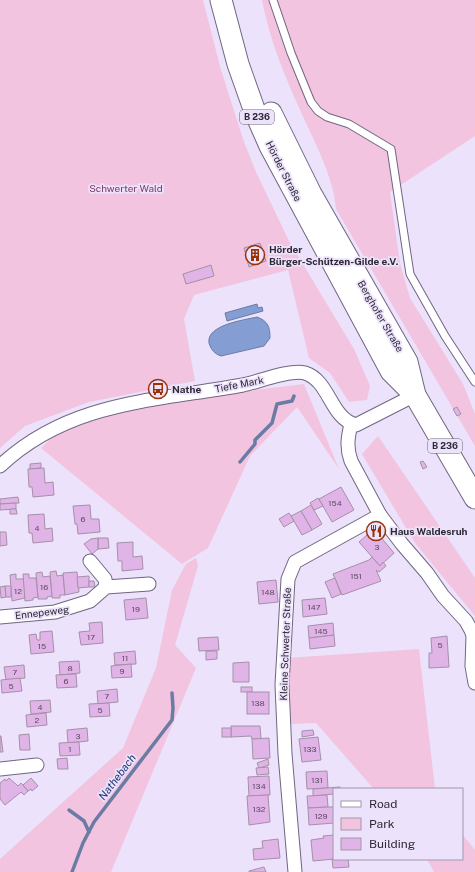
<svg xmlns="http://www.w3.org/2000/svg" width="475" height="872" font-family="'Public Sans',sans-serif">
<rect width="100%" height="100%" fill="#ece2fb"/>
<g fill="#f2c4e0">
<path d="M 0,0 L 203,0 L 221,70 L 244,142 L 256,172 L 289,241 L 354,349 L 370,386 L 367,400 L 349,402 L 330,373 L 309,358 L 288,270 L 194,295 L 184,319 L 195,381 L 89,402 L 25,426 L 0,448 Z"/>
<path d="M 262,0 L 475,0 L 475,136 L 390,192 L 400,264 L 410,298 L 463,384 L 475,414 L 475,446 L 336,209 C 334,178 314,141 301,112 C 285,77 269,38 262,0 Z"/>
<path d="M 304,384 L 339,469 L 297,407 L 250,456 L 208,548 L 182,564 L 41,448 L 57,433 L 125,410 L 206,396 Z"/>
<path d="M 378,436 L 475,578 L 475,616 L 415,543 L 362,454 Z"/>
<path d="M 196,558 L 198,566 L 175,645 L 196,668 L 111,872 L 0,872 L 0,859 L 123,748 L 156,668 L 172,590 L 186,564 Z"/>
<path d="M 419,649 L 435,789 L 374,789 L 316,723 L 291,724 L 287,658 Z"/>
<path d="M 462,834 L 475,850 L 475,872 L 434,872 L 427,859 L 462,859 Z"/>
</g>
<g fill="#849ed4" stroke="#6a7ba4">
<path d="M 257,304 L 258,308 L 262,307 L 263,311 L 227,321 L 225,313 Z"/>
<path d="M 257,317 C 268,321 270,327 270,338 L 264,346 L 221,356 C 215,354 211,350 209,343 C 206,325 244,320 257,317 Z"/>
</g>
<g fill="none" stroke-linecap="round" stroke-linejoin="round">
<g stroke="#6a7ba4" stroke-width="3.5">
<path d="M 240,462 L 255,444 L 255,440 L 272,423 L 277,404 L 292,401 L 294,396"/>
<path d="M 69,810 L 84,821 L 89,832"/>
<path d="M 72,872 L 83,843 L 94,822 L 172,720 L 173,708 L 172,693"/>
</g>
</g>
<g fill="#e1b4e7" stroke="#a590a8">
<path d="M 260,243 L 266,261 L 249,267 L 244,248 Z"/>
<path d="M 211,265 L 214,276 L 186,284 L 183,274 Z"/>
<path d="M 457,407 L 461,414 L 457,416 L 453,409 Z"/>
<path d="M 423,461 L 427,467 L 423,469 L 420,462 Z"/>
<path d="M 41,463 L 41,468 L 30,469 L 30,464 Z"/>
<path d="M 44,468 L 45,483 L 53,482 L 54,495 L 33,497 L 32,487 L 29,487 L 28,469 Z"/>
<path d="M 341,487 L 354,510 L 332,522 L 319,499 Z"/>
<path d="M 18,497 L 19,503 L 0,504 L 0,499 Z"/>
<path d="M 318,498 L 323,506 L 314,510 L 310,503 Z"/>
<path d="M 16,503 L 16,509 L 0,510 L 0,504 Z"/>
<path d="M 90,505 L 91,519 L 99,519 L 100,532 L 78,534 L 77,524 L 75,524 L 73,506 Z"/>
<path d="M 311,505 L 322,524 L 312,530 L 301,511 Z"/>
<path d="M 10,509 L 16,509 L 17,514 L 10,514 Z"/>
<path d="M 301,511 L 312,530 L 302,535 L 291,516 Z"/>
<path d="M 289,513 L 294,521 L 284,527 L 279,519 Z"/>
<path d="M 44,514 L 45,529 L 52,528 L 53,541 L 33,543 L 32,533 L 29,533 L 28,515 Z"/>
<path d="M 374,529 L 394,553 L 380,566 L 359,542 Z"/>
<path d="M 0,532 L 6,532 L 7,545 L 0,546 Z"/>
<path d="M 98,538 L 108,538 L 109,548 L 98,549 Z"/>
<path d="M 98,538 L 98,549 L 92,554 L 84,544 L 91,539 Z"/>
<path d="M 133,542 L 133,557 L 142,556 L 143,569 L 122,571 L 122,561 L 118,561 L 117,543 Z"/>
<path d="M 372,557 L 380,566 L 383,562 L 386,566 L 379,572 L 376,570 L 381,581 L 342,595 L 333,574 L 369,560 Z"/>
<path d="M 56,571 L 57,576 L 63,575 L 65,595 L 60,595 L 60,598 L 52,598 L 50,572 Z"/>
<path d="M 42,572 L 43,577 L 50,576 L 52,596 L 47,597 L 47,599 L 38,599 L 36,573 Z"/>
<path d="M 77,572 L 79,592 L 65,595 L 63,573 Z"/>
<path d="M 16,574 L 16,579 L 24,579 L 25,598 L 12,601 L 10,575 Z"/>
<path d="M 23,574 L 29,574 L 29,578 L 36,578 L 38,597 L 33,598 L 33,600 L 25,601 Z"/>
<path d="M 89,576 L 89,587 L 78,588 L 77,577 Z"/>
<path d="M 335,578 L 341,594 L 332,598 L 325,582 Z"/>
<path d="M 276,580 L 278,602 L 259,604 L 257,582 Z"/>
<path d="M 89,581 L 94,581 L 95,587 L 89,587 Z"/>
<path d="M 5,586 L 6,597 L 1,598 L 0,587 Z"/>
<path d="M 5,586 L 11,586 L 11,597 L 6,597 Z"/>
<path d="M 146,598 L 148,618 L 126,620 L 124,600 Z"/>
<path d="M 325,598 L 327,614 L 303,617 L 302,600 Z"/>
<path d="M 102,622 L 103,643 L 81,645 L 79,632 L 90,631 L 89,623 Z"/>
<path d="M 333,623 L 334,635 L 309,638 L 308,626 Z"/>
<path d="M 52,631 L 54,652 L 31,654 L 29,635 L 36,634 L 37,640 L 40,640 L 40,632 Z"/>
<path d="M 334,635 L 335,646 L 310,649 L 309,638 Z"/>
<path d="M 447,636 L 449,667 L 429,668 L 429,653 L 432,653 L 431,638 Z"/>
<path d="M 218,637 L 219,650 L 199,651 L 198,638 Z"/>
<path d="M 135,651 L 136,664 L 115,665 L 114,653 Z"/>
<path d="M 206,651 L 217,651 L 217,659 L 206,660 Z"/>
<path d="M 79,661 L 80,673 L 60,675 L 59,662 Z"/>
<path d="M 249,662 L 249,682 L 233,682 L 233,663 Z"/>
<path d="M 131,664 L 132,677 L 112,678 L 111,666 Z"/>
<path d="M 24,665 L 25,678 L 6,680 L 4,667 Z"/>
<path d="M 76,674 L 77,687 L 57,688 L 56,675 Z"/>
<path d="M 20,678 L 22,691 L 2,693 L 1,680 Z"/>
<rect x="241" y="687" width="11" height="5"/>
<path d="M 117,689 L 118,702 L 98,704 L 97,691 Z"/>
<rect x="247" y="692" width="22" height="22"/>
<path d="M 50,700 L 51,712 L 31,714 L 30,701 Z"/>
<path d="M 109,703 L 110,716 L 90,717 L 89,704 Z"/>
<path d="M 46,713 L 47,725 L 27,727 L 26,715 Z"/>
<path d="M 231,726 L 260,726 L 261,739 L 252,739 L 251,736 L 231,737 Z"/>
<path d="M 87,728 L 88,741 L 68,743 L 67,730 Z"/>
<rect x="222" y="728" width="9" height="9"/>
<path d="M 313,730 L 314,735 L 302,737 L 302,731 Z"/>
<path d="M 29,734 L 30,750 L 20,750 L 19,735 Z"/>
<path d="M 0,736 L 1,736 L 3,752 L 0,752 Z"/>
<path d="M 318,737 L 321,760 L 302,762 L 299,739 Z"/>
<path d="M 269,738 L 270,758 L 253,759 L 252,739 Z"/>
<path d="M 79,742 L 80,755 L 60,756 L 59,743 Z"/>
<path d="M 67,758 L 68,769 L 58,769 L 57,759 Z"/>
<path d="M 268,759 L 269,765 L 259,768 L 257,763 Z"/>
<path d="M 268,767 L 269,774 L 257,775 L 256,768 Z"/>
<path d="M 327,771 L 328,788 L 307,789 L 306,772 Z"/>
<path d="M 269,776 L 270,795 L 249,796 L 248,777 Z"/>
<path d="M 9,778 L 18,786 L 21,783 L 28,791 L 24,795 L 21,792 L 5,805 L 0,799 L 0,783 L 5,779 L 6,781 Z"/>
<path d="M 31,778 L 38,786 L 32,791 L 31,789 L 28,791 L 23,785 Z"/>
<path d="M 340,787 L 340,789 L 334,789 L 334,794 L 313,796 L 313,789 Z"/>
<path d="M 268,795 L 270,822 L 249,825 L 247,796 Z"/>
<path d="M 327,795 L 328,807 L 308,808 L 307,796 Z"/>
<path d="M 328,807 L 334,807 L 334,823 L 309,825 L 308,808 Z"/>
<path d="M 334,835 L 334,859 L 313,861 L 311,840 L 324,838 L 323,836 Z"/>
<path d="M 278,839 L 280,858 L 254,860 L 253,849 L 263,848 L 262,841 Z"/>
<path d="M 332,859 L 348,859 L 349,867 L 333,868 Z"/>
<path d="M 264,867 L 266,872 L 249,872 L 249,871 Z"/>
</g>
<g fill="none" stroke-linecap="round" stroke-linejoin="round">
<g stroke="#706680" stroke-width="9">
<path id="lane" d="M 273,0 L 291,53 L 311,102 L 318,111 L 327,117 L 349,124 L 391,149 L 410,274 L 445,336 L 475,382"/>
</g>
<g stroke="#706680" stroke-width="15">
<g id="street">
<path d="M 351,424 C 348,437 346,447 351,461 L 380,515 L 402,544 L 427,573 L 443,596 L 466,621 L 471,630 L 473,636 L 472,666 L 475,683"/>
<path d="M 0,466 C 69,401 155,401 243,385 C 258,382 290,369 305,373 C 330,381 330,418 356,425 L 415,395"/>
<path d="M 90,561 L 105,579 L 106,587"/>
<path d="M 0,617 L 55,612 L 90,601 L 106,587 L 149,584"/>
<path d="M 0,769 L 37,765"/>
<path d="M 295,872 L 285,754 L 282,685 L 288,579 L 295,562 L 380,515"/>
</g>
</g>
<g stroke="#706680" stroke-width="23">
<g id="primary">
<path d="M 221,0 L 238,64 L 255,112 L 270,146 L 391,371 L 415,395 L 475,498"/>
<path d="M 271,113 L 311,194 L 407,362 L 415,395"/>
</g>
</g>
<use href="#lane" stroke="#fff" stroke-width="7"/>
<use href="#street" stroke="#fff" stroke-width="13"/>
<use href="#primary" stroke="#fff" stroke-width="21"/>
</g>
<defs>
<g id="building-ring" transform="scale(1)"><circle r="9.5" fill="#ece2fb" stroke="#983308" stroke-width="1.5"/><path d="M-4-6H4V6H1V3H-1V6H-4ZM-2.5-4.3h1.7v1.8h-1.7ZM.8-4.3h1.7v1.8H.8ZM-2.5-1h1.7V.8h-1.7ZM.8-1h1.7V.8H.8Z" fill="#983308"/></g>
<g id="bus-ring" transform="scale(1)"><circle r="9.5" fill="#ece2fb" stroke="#983308" stroke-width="1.5"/><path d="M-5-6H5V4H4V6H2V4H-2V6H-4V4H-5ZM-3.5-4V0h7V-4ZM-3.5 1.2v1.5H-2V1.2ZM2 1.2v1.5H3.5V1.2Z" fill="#983308"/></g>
<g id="restaurant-ring" transform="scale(1)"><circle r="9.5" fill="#ece2fb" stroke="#983308" stroke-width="1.5"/><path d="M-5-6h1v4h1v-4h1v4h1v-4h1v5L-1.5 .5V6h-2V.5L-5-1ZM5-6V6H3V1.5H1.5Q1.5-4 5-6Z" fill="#983308"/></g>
</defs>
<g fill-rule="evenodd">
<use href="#building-ring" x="255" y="255"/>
<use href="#bus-ring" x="158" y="389"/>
<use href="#restaurant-ring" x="376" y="531"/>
</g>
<g text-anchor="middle" stroke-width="3.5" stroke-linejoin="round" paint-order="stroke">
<g font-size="8" fill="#5a4b61">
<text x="335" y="506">154</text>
<text x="83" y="522">6</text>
<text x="37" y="531">4</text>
<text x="377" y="550">3</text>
<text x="356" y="579">151</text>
<text x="44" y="590">16</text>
<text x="18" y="594">12</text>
<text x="268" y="595">148</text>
<text x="314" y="610">147</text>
<text x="136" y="612">19</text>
<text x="321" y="634">145</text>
<text x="91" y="640">17</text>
<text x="440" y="648">5</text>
<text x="42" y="649">15</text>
<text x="125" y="661">11</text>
<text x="70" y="671">8</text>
<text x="122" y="674">9</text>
<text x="15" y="675">7</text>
<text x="66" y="684">6</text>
<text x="11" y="689">5</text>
<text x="107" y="699">7</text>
<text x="258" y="706">138</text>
<text x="40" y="710">4</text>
<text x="100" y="713">5</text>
<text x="37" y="723">2</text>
<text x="78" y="739">3</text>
<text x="70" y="752">1</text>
<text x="310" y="752">133</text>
<text x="317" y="783">131</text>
<text x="259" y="789">134</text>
<text x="259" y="812">132</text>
<text x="321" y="819">129</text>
</g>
<g fill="#ece2fb" stroke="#666070" stroke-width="1">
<rect x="240" y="110" width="34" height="14" rx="3"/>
<rect x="428" y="439" width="34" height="14" rx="3"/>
</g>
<g font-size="9" font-weight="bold" fill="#2d2834">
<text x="257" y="120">B 236</text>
<text x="445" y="449">B 236</text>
</g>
<g font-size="10" fill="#2d2834" stroke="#ece2fb">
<text transform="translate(284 171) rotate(63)" y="4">Hörder Straße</text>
<text transform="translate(381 316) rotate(60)" y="4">Berghofer Straße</text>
<text transform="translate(239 384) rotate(-11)" y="4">Tiefe Mark</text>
<text transform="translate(42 612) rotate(-7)" y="4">Ennepeweg</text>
<text transform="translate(285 644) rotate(-88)" y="4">Kleine Schwerter Straße</text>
</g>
<g font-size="10" fill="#7f3868" stroke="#ece2fb">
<text x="126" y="192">Schwerter Wald</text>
</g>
<g font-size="10" font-weight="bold" fill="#2d2834" stroke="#ece2fb" text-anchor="start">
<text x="269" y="253">Hörder<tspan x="269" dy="12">Bürger-Schützen-Gilde e.V.</tspan></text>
<text x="172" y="393">Nathe</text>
<text x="390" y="535">Haus Waldesruh</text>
</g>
<g font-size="11" font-style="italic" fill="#1b3474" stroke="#ece2fb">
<text transform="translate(117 777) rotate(-53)" y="4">Nathebach</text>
</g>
</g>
<rect x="333" y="788" width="130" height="72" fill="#ece2fb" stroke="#a098ab"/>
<rect x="341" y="801" width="20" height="6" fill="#ffffff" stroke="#a098ab"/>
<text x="369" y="808" font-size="12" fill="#2d2834">Road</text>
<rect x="341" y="818" width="20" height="12" fill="#f2c4e0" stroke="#a098ab"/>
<text x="369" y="828" font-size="12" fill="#2d2834">Park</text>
<rect x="341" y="838" width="20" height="12" fill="#e1b4e7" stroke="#a098ab"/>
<text x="369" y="848" font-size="12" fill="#2d2834">Building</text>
</svg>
